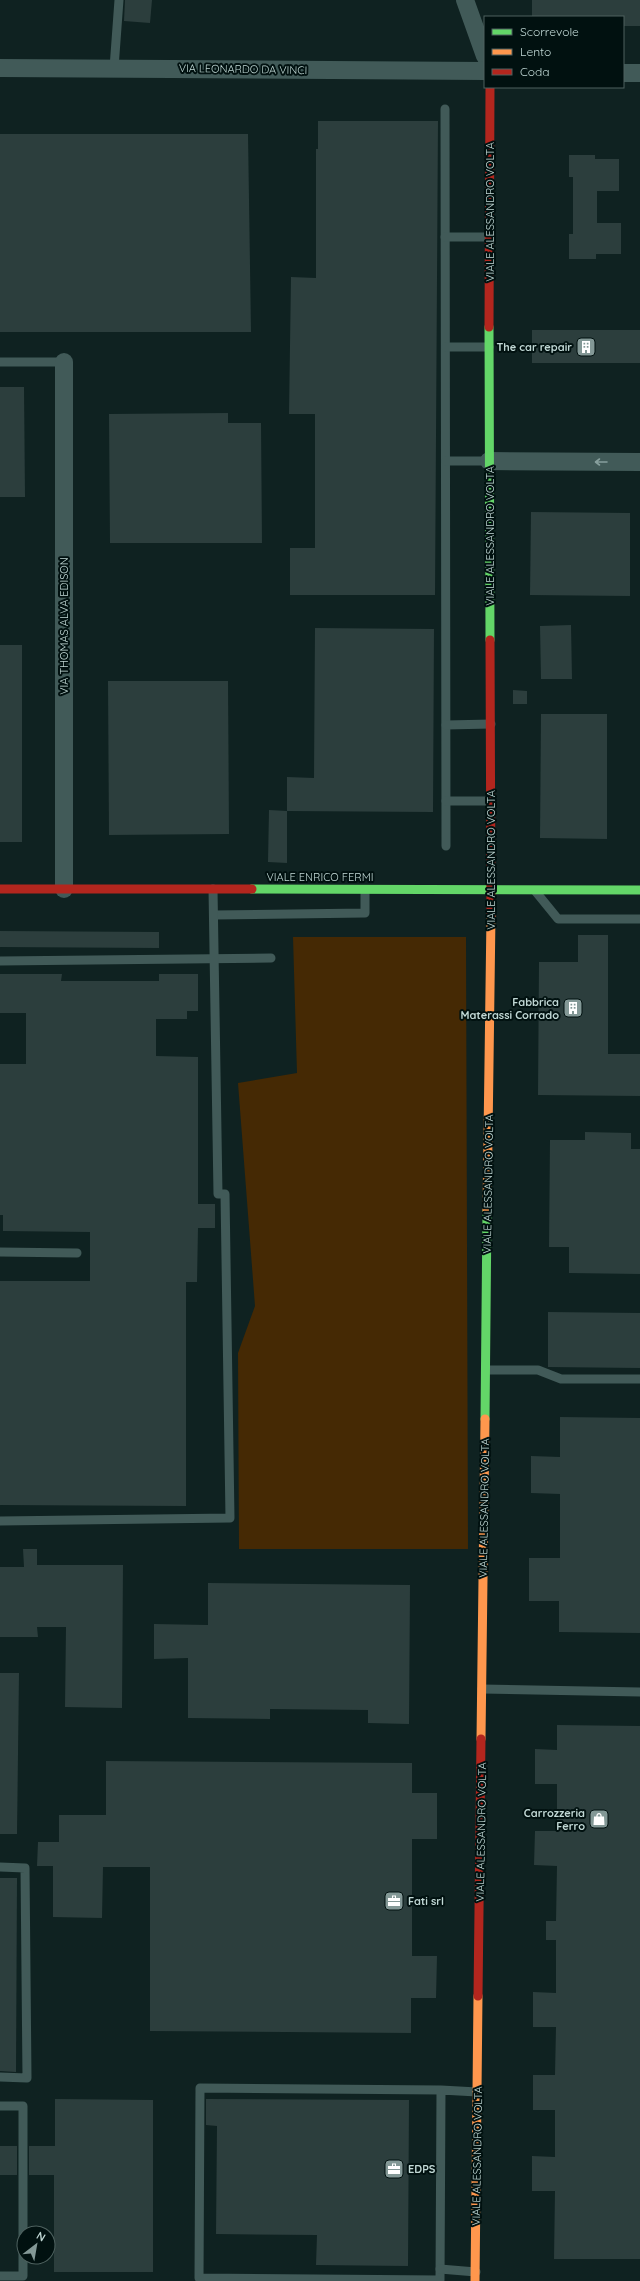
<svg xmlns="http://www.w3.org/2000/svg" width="640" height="2281" font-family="Quicksand,sans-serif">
<rect width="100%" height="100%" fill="#0f2221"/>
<path fill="#452904" d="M 293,937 L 466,937 L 468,1549 L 239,1549 L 238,1353 L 255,1306 L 238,1083 L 297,1073 Z"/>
<g fill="#2c3e3d">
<path d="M 125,0 L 152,0 L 150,23 L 124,21 Z"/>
<path d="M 532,0 L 640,0 L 640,26 L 623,26 L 623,17 L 532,17 Z"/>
<path d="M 318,121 L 438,121 L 435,595 L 290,595 L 290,548 L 315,548 L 315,414 L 289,414 L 291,277 L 316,278 L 316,149 L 318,149 Z"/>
<path d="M 0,134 L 248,134 L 251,332 L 0,332 Z"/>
<path d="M 569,155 L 595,155 L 595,159 L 619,159 L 619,191 L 597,191 L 597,223 L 621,223 L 621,254 L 596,254 L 596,259 L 569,259 L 569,234 L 573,234 L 573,177 L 569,177 Z"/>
<rect x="532" y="330" width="108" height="33"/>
<path d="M 0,387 L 24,387 L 25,497 L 0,497 Z"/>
<path d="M 228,413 L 228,423 L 261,423 L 262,543 L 110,543 L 109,414 Z"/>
<path d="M 531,512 L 630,513 L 630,596 L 530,595 Z"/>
<path d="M 571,625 L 572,679 L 541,679 L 540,626 Z"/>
<path d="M 315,628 L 434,629 L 433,812 L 287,811 L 287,777 L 314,778 Z"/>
<rect x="0" y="645" width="22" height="197"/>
<path d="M 108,681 L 228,681 L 229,834 L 109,835 Z"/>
<path d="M 513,690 L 527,691 L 527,704 L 513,704 Z"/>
<path d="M 541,714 L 607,714 L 607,839 L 540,838 Z"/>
<path d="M 269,810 L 287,811 L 287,863 L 268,862 Z"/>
<path d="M 0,931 L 159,932 L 159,948 L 0,947 Z"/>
<path d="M 578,935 L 608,935 L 608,1054 L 640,1054 L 640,1096 L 538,1095 L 539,962 L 578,962 Z"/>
<path d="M 0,974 L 62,974 L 61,981 L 159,981 L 159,974 L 198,974 L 198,1011 L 187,1011 L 187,1019 L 156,1019 L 156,1056 L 198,1057 L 198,1204 L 215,1204 L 215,1228 L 198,1228 L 197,1282 L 186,1282 L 186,1506 L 0,1505 L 0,1281 L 90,1281 L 90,1232 L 3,1231 L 3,1215 L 0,1215 L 0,1064 L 26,1064 L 26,1013 L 0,1013 Z"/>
<path d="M 585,1132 L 631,1133 L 631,1149 L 640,1149 L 640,1274 L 569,1273 L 569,1247 L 549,1247 L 550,1140 L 585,1140 Z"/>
<path d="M 548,1312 L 640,1313 L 640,1368 L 548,1367 Z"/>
<path d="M 560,1417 L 640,1418 L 640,1633 L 559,1632 L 559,1601 L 529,1601 L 529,1558 L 560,1558 L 560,1494 L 531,1493 L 531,1456 L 560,1457 Z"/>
<path d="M 23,1549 L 37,1549 L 37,1565 L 123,1565 L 122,1708 L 65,1707 L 66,1627 L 37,1627 L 38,1637 L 0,1637 L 0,1567 L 24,1567 Z"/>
<path d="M 208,1583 L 410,1585 L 409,1724 L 368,1723 L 368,1710 L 270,1709 L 270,1719 L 188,1718 L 188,1658 L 154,1659 L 154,1624 L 208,1625 Z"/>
<path d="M 0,1673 L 19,1673 L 17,1834 L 0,1834 Z"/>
<path d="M 557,1725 L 640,1726 L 640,2259 L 554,2259 L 555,2191 L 532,2191 L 532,2156 L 555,2157 L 555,2110 L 533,2110 L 533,2075 L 555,2075 L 556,2027 L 533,2027 L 533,1992 L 556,1993 L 556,1940 L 546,1940 L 546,1921 L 556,1921 L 557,1866 L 534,1865 L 535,1831 L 557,1831 L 557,1784 L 535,1784 L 535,1749 L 557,1750 Z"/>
<path d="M 106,1761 L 412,1763 L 412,1793 L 437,1793 L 437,1839 L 412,1839 L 412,1956 L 437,1956 L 436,1998 L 411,1998 L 411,2033 L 150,2031 L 150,1867 L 103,1867 L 102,1918 L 53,1917 L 53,1866 L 37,1866 L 38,1842 L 59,1842 L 59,1815 L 106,1815 Z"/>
<path d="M 0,1878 L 17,1878 L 16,2072 L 0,2071 Z"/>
<path d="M 55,2099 L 153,2100 L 153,2272 L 54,2272 L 54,2175 L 29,2175 L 29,2146 L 55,2146 Z"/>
<path d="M 206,2099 L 409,2100 L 408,2266 L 316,2265 L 317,2235 L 216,2234 L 217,2126 L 206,2125 Z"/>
<rect x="0" y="2146" width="17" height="29"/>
</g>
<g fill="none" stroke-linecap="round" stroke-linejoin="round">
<g stroke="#415a58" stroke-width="9">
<path d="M 114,68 L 119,0"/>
<path d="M 445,109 L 446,846"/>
<path d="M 445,237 L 490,237"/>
<path d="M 446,347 L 489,347"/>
<path d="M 0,362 L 64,362"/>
<path d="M 446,461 L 489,461"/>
<path d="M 446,725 L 491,724"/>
<path d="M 446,801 L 491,801"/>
<path d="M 536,892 L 558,919 L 640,919"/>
<path d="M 214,915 L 365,913 L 365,890"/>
<path d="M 0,961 L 271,958"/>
<path d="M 0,1252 L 77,1253"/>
<path d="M 486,1370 L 538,1370 L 561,1379 L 640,1379"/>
<path d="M 0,1521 L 230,1518 L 225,1194 L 218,1194 L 213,889"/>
<path d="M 482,1689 L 640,1692"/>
<path d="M 0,1867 L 25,1868 L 27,2078 L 0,2077"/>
<path d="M 441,2090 L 440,2280 L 199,2278 L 200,2088 L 441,2090 L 477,2092"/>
<path d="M 0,2106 L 23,2106 L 23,2276 L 0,2276"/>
<path d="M 440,2269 L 476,2272"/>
</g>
<g stroke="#415a58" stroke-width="18">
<path d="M 465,0 L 485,56"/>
<path d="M 0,68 L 485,71"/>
<path d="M 623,73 L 640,73"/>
<path d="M 64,362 L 64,889"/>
<path d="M 489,461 L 640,462"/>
</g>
<g stroke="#63d668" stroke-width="9">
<path d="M 489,327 L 490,640"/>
<path d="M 252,889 L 640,890"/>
<path d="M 485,1419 L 487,1211"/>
</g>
<g stroke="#ff974d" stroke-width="9">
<path d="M 487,1211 L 491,915"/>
<path d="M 481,1739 L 485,1419"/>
<path d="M 475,2281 L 478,1996"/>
</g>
<g stroke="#b3261e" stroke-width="9">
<path d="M 489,327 L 490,87"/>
<path d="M 490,640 L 491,915"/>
<path d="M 0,889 L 252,889"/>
<path d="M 478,1996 L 481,1739"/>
</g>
</g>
<defs><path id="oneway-shaft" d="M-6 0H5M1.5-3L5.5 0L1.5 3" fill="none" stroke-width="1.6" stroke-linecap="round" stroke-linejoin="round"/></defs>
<use stroke="#879f9d" href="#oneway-shaft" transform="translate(601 462) rotate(-180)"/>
<defs>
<g id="building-square" transform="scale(1)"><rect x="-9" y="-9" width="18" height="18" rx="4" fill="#839896" stroke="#011110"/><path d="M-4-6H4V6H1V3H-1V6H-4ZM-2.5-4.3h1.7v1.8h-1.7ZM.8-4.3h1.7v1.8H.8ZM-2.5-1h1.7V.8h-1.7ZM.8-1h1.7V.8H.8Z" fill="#fff"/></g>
<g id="shop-square" transform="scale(1)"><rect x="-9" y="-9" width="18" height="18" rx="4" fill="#839896" stroke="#011110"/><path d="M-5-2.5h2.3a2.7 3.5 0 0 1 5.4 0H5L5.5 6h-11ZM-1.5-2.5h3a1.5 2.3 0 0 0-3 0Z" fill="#fff"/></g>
<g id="office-square" transform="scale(1)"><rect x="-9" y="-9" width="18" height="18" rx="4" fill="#839896" stroke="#011110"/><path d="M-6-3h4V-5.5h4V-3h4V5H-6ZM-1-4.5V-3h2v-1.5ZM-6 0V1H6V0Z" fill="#fff"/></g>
</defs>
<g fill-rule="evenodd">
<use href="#building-square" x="586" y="347"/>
<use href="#building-square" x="573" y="1008"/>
<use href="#shop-square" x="599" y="1819"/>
<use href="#office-square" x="394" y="1901"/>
<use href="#office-square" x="394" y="2169"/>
</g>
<g text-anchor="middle" stroke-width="4" stroke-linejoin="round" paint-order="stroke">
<g font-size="11" fill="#c1d8d5" stroke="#011110">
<text transform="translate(243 69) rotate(1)" y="4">VIA LEONARDO DA VINCI</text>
<text transform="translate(490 212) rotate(-90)" y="4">VIALE ALESSANDRO VOLTA</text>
<text transform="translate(490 536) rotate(-90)" y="4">VIALE ALESSANDRO VOLTA</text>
<text transform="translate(64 626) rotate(-90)" y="4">VIA THOMAS ALVA EDISON</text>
<text transform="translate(491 860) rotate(-90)" y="4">VIALE ALESSANDRO VOLTA</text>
<text x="320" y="881">VIALE ENRICO FERMI</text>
<text transform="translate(488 1184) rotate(-89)" y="4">VIALE ALESSANDRO VOLTA</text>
<text transform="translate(484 1508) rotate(-89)" y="4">VIALE ALESSANDRO VOLTA</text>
<text transform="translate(481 1832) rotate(-89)" y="4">VIALE ALESSANDRO VOLTA</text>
<text transform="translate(477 2156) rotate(-89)" y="4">VIALE ALESSANDRO VOLTA</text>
</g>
<g font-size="11" font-weight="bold" fill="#c1d8d5" stroke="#011110" text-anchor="end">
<text x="572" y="351">The car repair</text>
<text x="559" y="1006">Fabbrica<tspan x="559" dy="13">Materassi Corrado</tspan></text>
<text x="585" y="1817">Carrozzeria<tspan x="585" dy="13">Ferro</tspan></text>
<text x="408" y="1905" text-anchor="start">Fati srl</text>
<text x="408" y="2173" text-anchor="start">EDPS</text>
</g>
</g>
<rect x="484" y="16" width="140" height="72" fill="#011110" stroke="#4e615f"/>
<rect x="492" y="29" width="20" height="6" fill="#63d668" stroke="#4e615f"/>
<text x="520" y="36" font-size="12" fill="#c1d8d5">Scorrevole</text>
<rect x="492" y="49" width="20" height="6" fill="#ff974d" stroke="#4e615f"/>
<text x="520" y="56" font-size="12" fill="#c1d8d5">Lento</text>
<rect x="492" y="69" width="20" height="6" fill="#b3261e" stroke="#4e615f"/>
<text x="520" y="76" font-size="12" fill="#c1d8d5">Coda</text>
<g transform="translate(36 2245) rotate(31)"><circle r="19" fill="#011110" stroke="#4e615f"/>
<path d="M0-3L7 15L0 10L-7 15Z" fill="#839896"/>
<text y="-6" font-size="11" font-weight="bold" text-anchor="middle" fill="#c1d8d5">N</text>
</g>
</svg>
